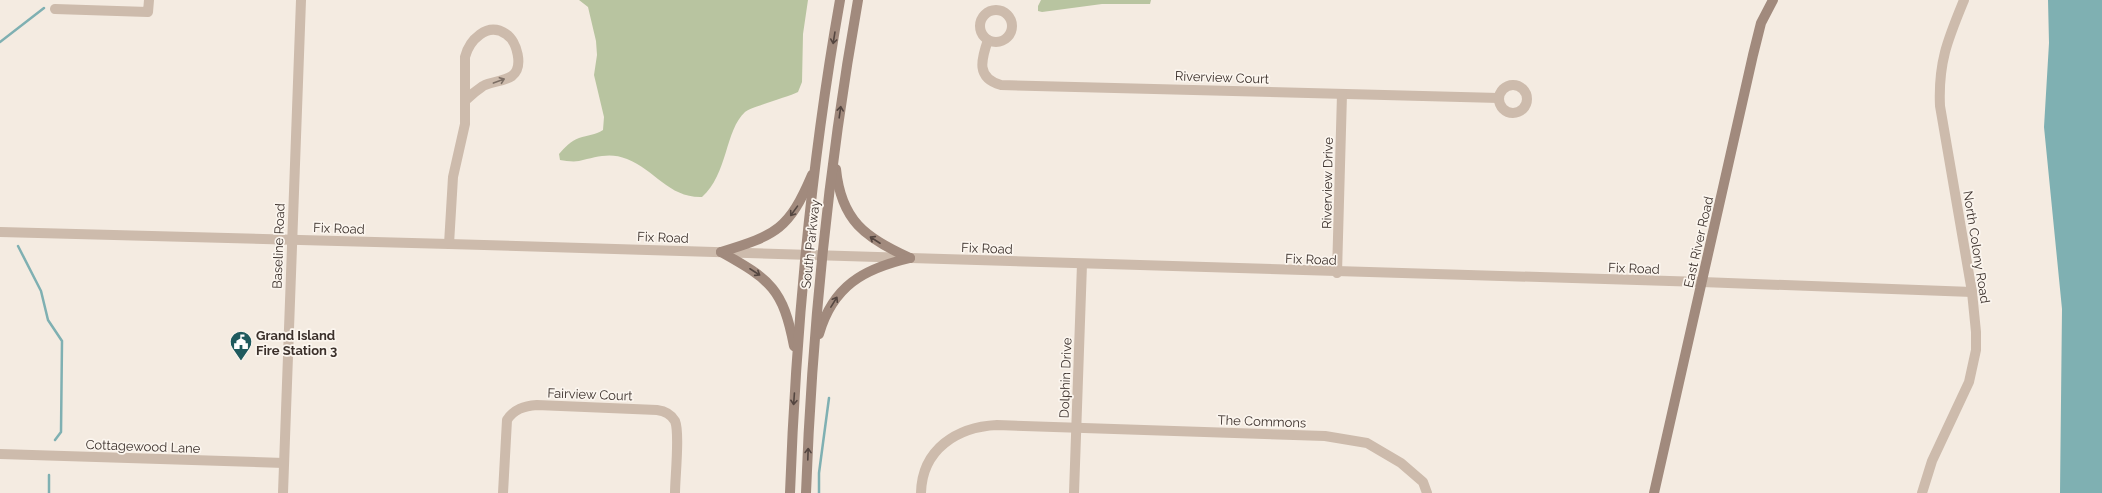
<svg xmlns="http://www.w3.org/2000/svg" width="2102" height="493" font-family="Raleway,sans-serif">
<rect width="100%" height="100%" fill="#f4ebe1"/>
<g fill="#b8c4a0">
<path d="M 579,0 L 808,0 L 803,34 L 802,82 L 798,92 C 788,97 751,107 745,112 C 725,130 728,174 702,197 C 669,198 655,170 627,159 C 610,152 596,157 579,161 C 573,162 566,161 560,160 L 559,154 C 565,147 571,141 579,138 C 588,135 595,135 603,130 L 604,117 L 594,75 L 597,55 L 596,41 L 588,7 Z"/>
<path d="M 1041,0 L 1151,0 L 1150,4 L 1102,4 L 1042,12 L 1038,11 L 1038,6 Z"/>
</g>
<path fill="#7fb0b2" d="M 2048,0 L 2102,0 L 2102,493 L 2060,493 L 2062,309 L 2044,127 L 2049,43 Z"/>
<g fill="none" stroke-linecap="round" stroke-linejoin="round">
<g stroke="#7fb0b2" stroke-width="2.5">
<path d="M 0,42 L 44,8"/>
<path d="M 18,246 L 41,291 L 48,320 L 62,341 L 61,432 L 55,440"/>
<path d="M 49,475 L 49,493"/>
<path d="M 819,493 L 819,473 L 829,398"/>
</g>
<g stroke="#cdbbac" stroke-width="10">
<path d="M 55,9 L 148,12 L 149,0"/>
<circle cx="996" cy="26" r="16"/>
<path d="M 988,40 C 981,60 976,78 1001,85 L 1499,98"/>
<circle cx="1513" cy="99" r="14"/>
<path d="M 449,244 L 453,177 L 465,124 L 465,57 C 469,41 487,21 506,34 C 517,41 524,67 512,76 C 503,82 492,81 483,86 C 477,90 471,95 466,100"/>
<path d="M 1337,273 L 1342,94"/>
<path d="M 1702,282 L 1972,292"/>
<path d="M 0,454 L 284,463"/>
<path d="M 503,493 L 507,420 C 514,409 524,406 537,405 L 657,410 C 665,411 671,414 675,421 C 680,433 675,478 675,493"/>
<path d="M 921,493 C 922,449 957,427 997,425 L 1325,436 L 1367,443 L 1401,463 L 1423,482 L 1427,493"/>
<path d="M 1074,493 L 1082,264"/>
<path d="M 1922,493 L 1932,461 L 1969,382 L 1976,350 L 1976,332 L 1972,292 L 1940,106 C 1938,62 1948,39 1964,0"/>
</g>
<g stroke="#cdbbac" stroke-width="10">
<path d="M 0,232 L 449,244 L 1702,282"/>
<path d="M 283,493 L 301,0"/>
</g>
<g stroke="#a18a7d" stroke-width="10">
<path d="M 836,169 C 841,220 865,238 910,258"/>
<path d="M 721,252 C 771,280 783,289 794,346"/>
<path d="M 721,252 C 777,235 789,229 812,175"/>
<path d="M 819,334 C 833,286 863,269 910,258"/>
<path d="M 790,493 C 796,328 811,163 840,0"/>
<path d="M 806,493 C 812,328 829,163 858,0"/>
<path d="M 1654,493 L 1753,55 L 1761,23 L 1773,0"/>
</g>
</g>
<defs><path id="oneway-shaft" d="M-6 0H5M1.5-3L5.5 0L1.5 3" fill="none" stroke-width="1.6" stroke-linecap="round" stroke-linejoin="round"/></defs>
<g stroke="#544640">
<use href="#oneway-shaft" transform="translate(834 38) rotate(99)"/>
<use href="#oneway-shaft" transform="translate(840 112) rotate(-82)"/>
<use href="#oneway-shaft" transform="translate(794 211) rotate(126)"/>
<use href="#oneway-shaft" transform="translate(875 240) rotate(-147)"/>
<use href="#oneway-shaft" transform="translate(755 272) rotate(33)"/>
<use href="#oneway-shaft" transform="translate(834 302) rotate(-58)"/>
<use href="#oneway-shaft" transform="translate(794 399) rotate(94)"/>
<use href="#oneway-shaft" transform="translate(808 454) rotate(-88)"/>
</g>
<use stroke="#7d6f65" href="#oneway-shaft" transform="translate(499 81) rotate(-20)"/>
<defs>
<g id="civic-pin" transform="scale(1.15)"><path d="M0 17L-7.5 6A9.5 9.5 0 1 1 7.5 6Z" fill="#1f5a5e" stroke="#fbf5ee"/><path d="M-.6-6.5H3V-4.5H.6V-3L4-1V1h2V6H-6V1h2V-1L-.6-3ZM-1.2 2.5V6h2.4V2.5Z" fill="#fff"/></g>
</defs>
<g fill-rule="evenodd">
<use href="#civic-pin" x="241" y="342"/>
</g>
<g text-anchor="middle" stroke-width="3.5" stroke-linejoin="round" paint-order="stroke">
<g font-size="13" fill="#3b302b" stroke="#fbf5ee">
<text transform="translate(1222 77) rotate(2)" y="5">Riverview Court</text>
<text transform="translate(1327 183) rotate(-89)" y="5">Riverview Drive</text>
<text transform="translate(339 228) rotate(2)" y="5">Fix Road</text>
<text transform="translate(663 237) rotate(2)" y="5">Fix Road</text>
<text transform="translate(1698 242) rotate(-77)" y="5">East River Road</text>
<text transform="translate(810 244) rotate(-84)" y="5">South Parkway</text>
<text transform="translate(278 246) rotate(-88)" y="5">Baseline Road</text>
<text transform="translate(1977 247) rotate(81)" y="5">North Colony Road</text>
<text transform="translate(987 248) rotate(2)" y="5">Fix Road</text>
<text transform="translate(1311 259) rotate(2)" y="5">Fix Road</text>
<text transform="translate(1634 268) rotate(2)" y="5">Fix Road</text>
<text transform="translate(1065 378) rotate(-88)" y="5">Dolphin Drive</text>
<text transform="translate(590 394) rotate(2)" y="5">Fairview Court</text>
<text transform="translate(1262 421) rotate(2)" y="5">The Commons</text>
<text transform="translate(143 446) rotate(2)" y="5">Cottagewood Lane</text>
</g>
<g font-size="13" font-weight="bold" fill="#3b302b" stroke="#fbf5ee" text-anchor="start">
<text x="256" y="340">Grand Island<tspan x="256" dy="15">Fire Station 3</tspan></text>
</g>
</g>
</svg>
